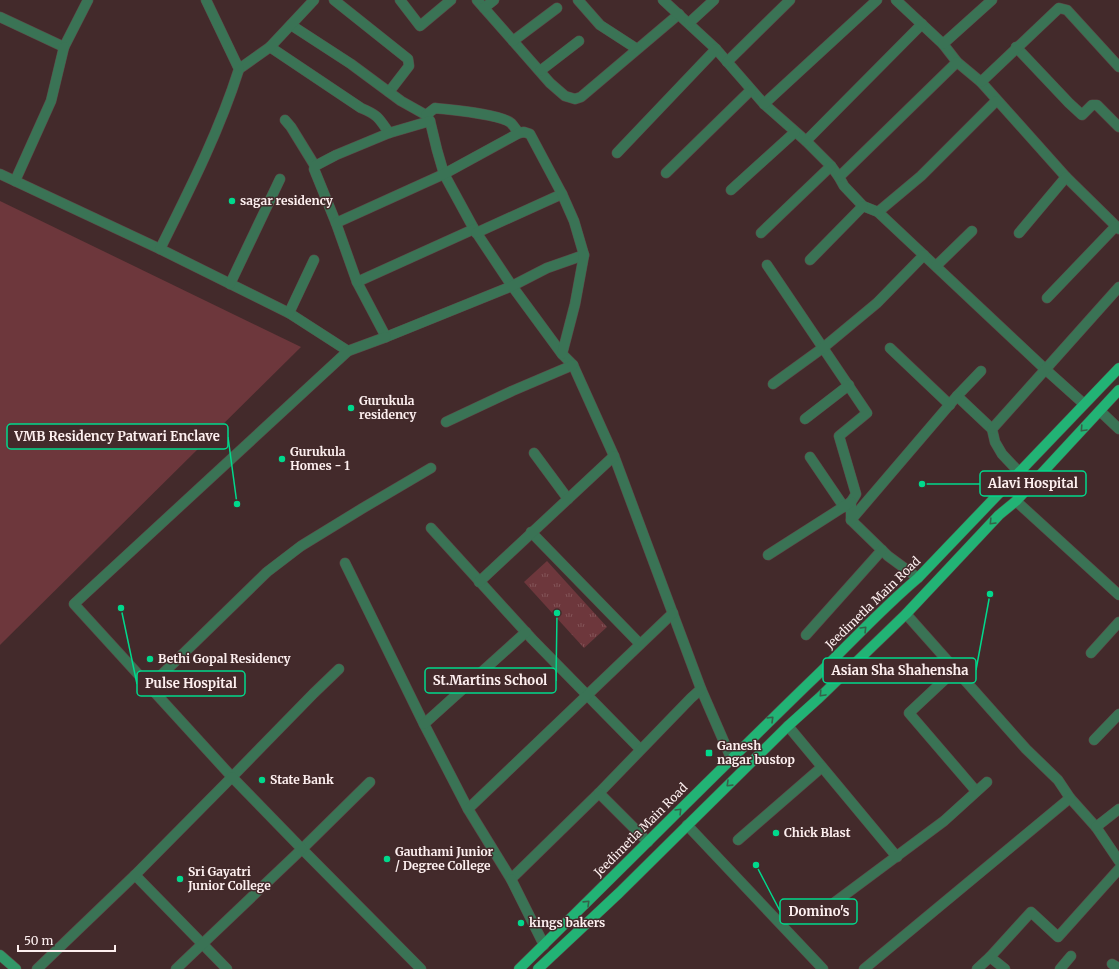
<svg xmlns="http://www.w3.org/2000/svg" width="1119" height="969" font-family="Merriweather,serif">
<defs>
<pattern id="park-tufts" width="24" height="20" patternUnits="userSpaceOnUse"><rect width="24" height="20" fill="#6d373c"/><path d="M3 7l-1-3M5 7V3M7 7l1-3M15 17l-1-3M17 17v-4M19 17l1-3" fill="none" stroke="#835458"/></pattern>
</defs>
<rect width="100%" height="100%" fill="#432a2b"/>
<path fill="#6d373c" d="M 0,201 L 301,347 L 0,645 Z"/>
<path fill="url(#park-tufts)" d="M 547,561 L 607,627 L 584,648 L 524,582 Z"/>
<g fill="none" stroke-linecap="round" stroke-linejoin="round">
<g stroke="#5d4646" stroke-width="11">
<g id="street">
<path d="M 334,0 L 408,59 L 409,66 L 389,92"/>
<path d="M 400,0 L 420,26 L 451,0"/>
<path d="M 477,0 L 550,83 L 565,96 L 575,99 L 581,97 L 679,14"/>
<path d="M 578,0 L 600,25 L 637,49"/>
<path d="M 663,0 L 716,49 L 764,104 L 806,141 L 831,166 L 839,177 L 844,186 L 863,206 L 878,212 L 1045,369 L 1084,404"/>
<path d="M 896,0 L 943,44 L 957,62 L 981,82 L 1066,177 L 1119,229"/>
<path d="M 484,8 L 494,0"/>
<path d="M 0,17 L 64,47 L 88,0"/>
<path d="M 689,23 L 714,0"/>
<path d="M 291,25 L 351,64 L 401,101 L 426,115 L 430,121 L 437,150 L 444,174 L 474,229 L 512,286 L 562,354 L 573,365 L 614,456 L 701,689 L 731,758"/>
<path d="M 513,41 L 557,8"/>
<path d="M 943,44 L 992,0"/>
<path d="M 270,47 L 361,108 C 378,115 379,118 389,133"/>
<path d="M 1016,47 L 1069,103 L 1082,115 L 1092,105 L 1097,105 L 1119,127"/>
<path d="M 727,62 L 790,0"/>
<path d="M 239,69 L 270,47 L 314,0"/>
<path d="M 540,71 L 579,41"/>
<path d="M 981,82 L 1059,8 L 1067,10 L 1119,67"/>
<path d="M 764,104 L 877,0"/>
<path d="M 426,115 L 435,108 C 451,110 500,114 511,123 C 514,126 516,130 519,133"/>
<path d="M 285,120 L 291,127 L 315,166"/>
<path d="M 806,141 L 922,24"/>
<path d="M 617,153 L 716,49"/>
<path d="M 666,173 L 751,90"/>
<path d="M 0,174 L 160,249 L 289,313 L 348,351"/>
<path d="M 839,177 L 957,62"/>
<path d="M 15,181 L 51,101 L 64,47"/>
<path d="M 731,190 L 795,132"/>
<path d="M 878,212 L 921,176 L 996,101"/>
<path d="M 336,223 L 314,169 L 315,166 L 336,155 L 389,133 L 430,121"/>
<path d="M 474,229 L 357,282 L 386,337 L 512,286 L 547,268 L 584,255"/>
<path d="M 476,233 L 562,194"/>
<path d="M 761,233 L 831,166"/>
<path d="M 1019,233 L 1066,177"/>
<path d="M 160,249 C 189,191 219,132 239,69 L 206,0"/>
<path d="M 810,260 L 863,206"/>
<path d="M 767,265 L 867,413 L 839,436 L 856,494 L 851,502 L 851,520 L 888,556 L 918,578"/>
<path d="M 936,266 L 972,231"/>
<path d="M 357,282 L 336,223 L 444,174 L 519,133 L 524,132 L 530,134 L 562,194 L 574,221 L 584,255 L 575,304 L 562,354"/>
<path d="M 230,284 L 280,179"/>
<path d="M 1047,298 L 1116,226"/>
<path d="M 289,313 L 314,260"/>
<path d="M 890,348 L 950,405"/>
<path d="M 981,371 L 957,396 L 992,429 L 995,442 L 1002,454 L 1019,472"/>
<path d="M 773,384 L 824,347 L 877,303 L 924,255"/>
<path d="M 1100,411 L 1119,429"/>
<path d="M 805,419 L 849,385"/>
<path d="M 446,422 L 512,391 L 573,365"/>
<path d="M 992,429 L 1119,287"/>
<path d="M 534,453 L 568,499"/>
<path d="M 810,457 L 844,507"/>
<path d="M 1016,501 L 1119,595"/>
<path d="M 851,520 L 957,396"/>
<path d="M 431,528 L 532,639 L 640,749"/>
<path d="M 531,532 L 640,644"/>
<path d="M 768,555 L 851,502"/>
<path d="M 345,563 L 424,724 L 468,809 L 511,879 L 599,793 L 691,698 L 701,689"/>
<path d="M 479,582 L 614,456"/>
<path d="M 906,614 L 1026,749 L 1058,780 L 1070,798 L 1096,827 L 1119,861"/>
<path d="M 806,635 L 882,550"/>
<path d="M 1091,653 L 1119,622"/>
<path d="M 339,669 L 314,693 L 232,777 L 74,604 L 348,351 L 386,337"/>
<path d="M 956,669 L 909,713 L 976,791"/>
<path d="M 150,686 L 267,572 L 301,546 L 363,508 L 431,468"/>
<path d="M 424,724 L 526,632"/>
<path d="M 788,726 L 897,857"/>
<path d="M 1094,740 L 1119,714"/>
<path d="M 370,782 L 302,849 L 421,969"/>
<path d="M 599,793 L 648,842"/>
<path d="M 468,809 L 673,613"/>
<path d="M 687,825 L 823,969"/>
<path d="M 1096,827 L 1119,809"/>
<path d="M 738,840 L 822,767"/>
<path d="M 135,875 L 227,969"/>
<path d="M 511,879 L 544,945"/>
<path d="M 815,917 L 944,821 L 987,782"/>
<path d="M 990,957 L 1005,969"/>
<path d="M 1112,964 L 1119,968"/>
<path d="M 37,969 L 135,875 L 232,777 L 302,849 L 176,969"/>
<path d="M 864,969 L 1070,798"/>
<path d="M 977,969 L 990,957 L 1031,912 L 1058,937 L 1119,869"/>
<path d="M 1060,969 L 1071,956"/>
</g>
</g>
<g stroke="#5d4646" stroke-width="11">
<path id="secondary" d="M 0,955 L 16,969"/>
</g>
<g stroke="#5d4646" stroke-width="11">
<g id="primary">
<path d="M 519,969 C 616,874 712,777 809,683 C 846,648 880,610 918,578 L 1119,368"/>
<path d="M 538,969 L 619,893 L 788,726 L 819,698 L 906,614 L 999,515 L 1016,501 L 1119,390"/>
</g>
</g>
<use href="#street" stroke="#3a7355" stroke-width="10"/>
<use href="#secondary" stroke="#329767" stroke-width="10"/>
<use href="#primary" stroke="#22b375" stroke-width="10"/>
</g>
<defs><path id="oneway-chevron" d="M-2-3.5L2.5 0L-2 3.5" fill="none" stroke-width="1.6" stroke-linecap="round" stroke-linejoin="round"/></defs>
<g stroke="#366149">
<use href="#oneway-chevron" transform="translate(1083 429) rotate(133)"/>
<use href="#oneway-chevron" transform="translate(992 522) rotate(134)"/>
<use href="#oneway-chevron" transform="translate(864 629) rotate(-45)"/>
<use href="#oneway-chevron" transform="translate(822 694) rotate(133)"/>
<use href="#oneway-chevron" transform="translate(771 719) rotate(-44)"/>
<use href="#oneway-chevron" transform="translate(729 784) rotate(136)"/>
<use href="#oneway-chevron" transform="translate(679 811) rotate(-45)"/>
<use href="#oneway-chevron" transform="translate(587 903) rotate(-44)"/>
</g>
<g fill="#00d98c" stroke="#432a2b" stroke-width="1.5">
<circle cx="232" cy="201" r="4"/>
<circle cx="351" cy="408" r="4"/>
<circle cx="282" cy="459" r="4"/>
<circle cx="150" cy="659" r="4"/>
<rect x="705" y="749" width="8" height="8" rx="2"/>
<circle cx="262" cy="780" r="4"/>
<circle cx="776" cy="833" r="4"/>
<circle cx="387" cy="859" r="4"/>
<circle cx="180" cy="879" r="4"/>
<circle cx="521" cy="923" r="4"/>
</g>
<g text-anchor="middle" stroke-width="3" stroke-linejoin="round" paint-order="stroke">
<g font-size="12" font-weight="bold" fill="#fdefef" stroke="#432a2b" text-anchor="start">
<text x="240" y="205">sagar residency</text>
<text x="359" y="405">Gurukula<tspan x="359" dy="14">residency</tspan></text>
<text x="290" y="456">Gurukula<tspan x="290" dy="14">Homes - 1</tspan></text>
<text x="158" y="663">Bethi Gopal Residency</text>
<text x="717" y="750">Ganesh<tspan x="717" dy="14">nagar bustop</tspan></text>
<text x="270" y="784">State Bank</text>
<text x="784" y="837">Chick Blast</text>
<text x="395" y="856">Gauthami Junior<tspan x="395" dy="14">/ Degree College</tspan></text>
<text x="188" y="876">Sri Gayatri<tspan x="188" dy="14">Junior College</tspan></text>
<text x="529" y="927">kings bakers</text>
</g>
<g font-size="12" fill="#fdefef" stroke="#432a2b">
<text transform="translate(873 603) rotate(-44)" y="4">Jeedimetla Main Road</text>
<text transform="translate(641 830) rotate(-45)" y="4">Jeedimetla Main Road</text>
</g>
</g>
<path fill="none" stroke="#00d98c" stroke-width="1.5" d="M237 504L228 437M922 484L980 484M990 594L976 670M557 613L556 681M121 608L137 684M756 865L780 911"/>
<g fill="#00d98c" stroke="#432a2b" stroke-width="1.5">
<circle cx="237" cy="504" r="4"/>
<circle cx="922" cy="484" r="4"/>
<circle cx="990" cy="594" r="4"/>
<circle cx="557" cy="613" r="4"/>
<circle cx="121" cy="608" r="4"/>
<circle cx="756" cy="865" r="4"/>
</g>
<g fill="#432a2b" stroke="#00d98c" stroke-width="1.5">
<rect x="7" y="424" width="221" height="25" rx="4"/>
<rect x="980" y="471" width="106" height="25" rx="4"/>
<rect x="823" y="658" width="153" height="25" rx="4"/>
<rect x="425" y="668" width="131" height="25" rx="4"/>
<rect x="137" y="671" width="108" height="25" rx="4"/>
<rect x="780" y="899" width="77" height="25" rx="4"/>
</g>
<g font-size="13" text-anchor="middle" font-weight="bold" fill="#fdefef">
<text x="117" y="441">VMB Residency Patwari Enclave</text>
<text x="1033" y="488">Alavi Hospital</text>
<text x="900" y="675">Asian Sha Shahensha</text>
<text x="490" y="685">St.Martins School</text>
<text x="191" y="688">Pulse Hospital</text>
<text x="819" y="916">Domino's</text>
</g>
<path d="M18 945v6h97v-6" fill="none" stroke="#fdefef" stroke-width="2"/>
<text x="24" y="945" font-size="12" fill="#fdefef" stroke="#432a2b" stroke-width="3" paint-order="stroke">50 m</text>
</svg>
